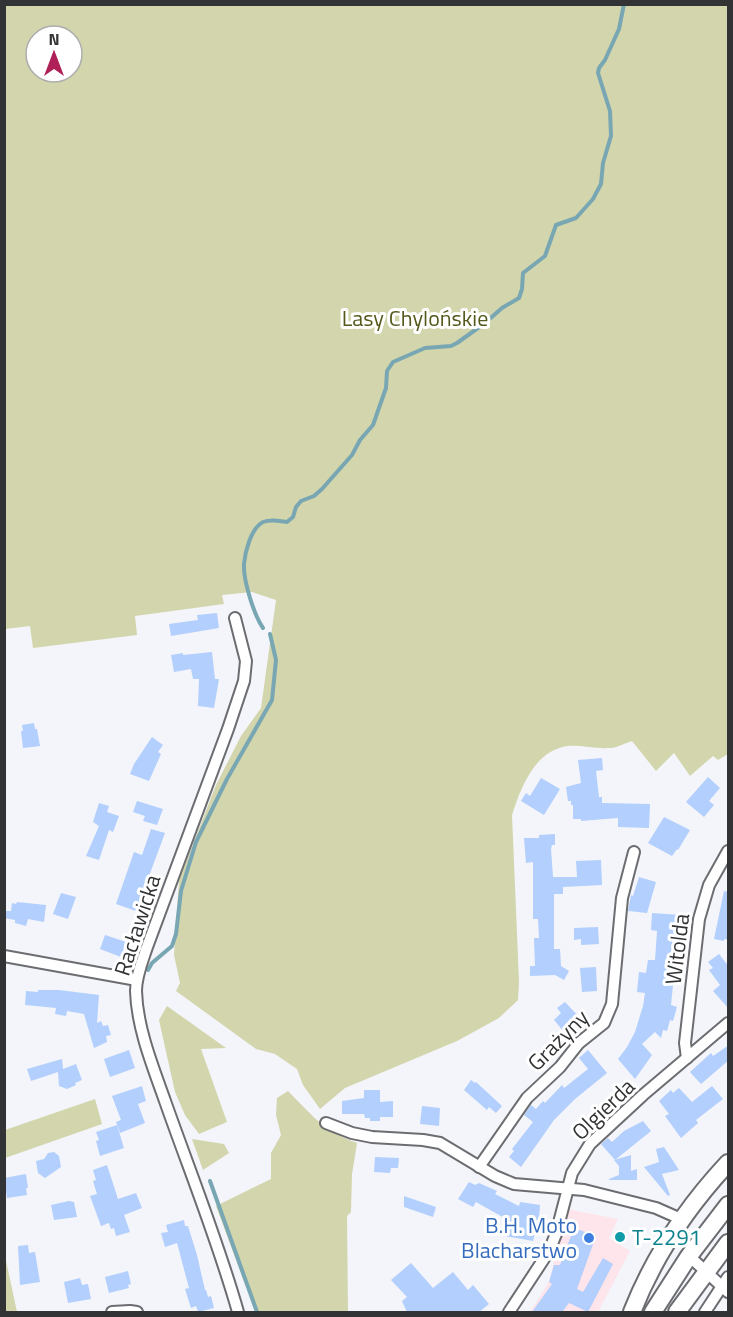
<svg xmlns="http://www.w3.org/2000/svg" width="733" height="1317" font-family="'Titillium Web',sans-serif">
<rect width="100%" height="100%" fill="#f3f5fa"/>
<path fill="#fee4eb" d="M 567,1209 L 618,1219 L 609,1238 L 630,1251 L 598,1312 L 530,1312 L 549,1282 Z"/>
<g fill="#d3d5ac" fill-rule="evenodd">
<path d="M 5,4 L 728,5 L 728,754 L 718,760 L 713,756 L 690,776 L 674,753 L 656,771 L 632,741 C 625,743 617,748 610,748 C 596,749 581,745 568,746 C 535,750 521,787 512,815 L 519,982 L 518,1000 L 499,1018 L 457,1041 L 345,1088 L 320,1109 L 303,1085 L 297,1069 L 275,1054 L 256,1049 L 176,991 L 180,983 L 174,955 L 179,880 L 216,785 L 241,736 L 261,708 L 276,600 L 252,592 L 222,595 L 224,604 L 135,616 L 137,635 L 33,648 L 30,626 L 5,629 ZM 36,36 L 72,36 L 72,72 L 36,72 Z"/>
<path d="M 167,1006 L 226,1048 L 201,1049 L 227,1122 L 199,1134 L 185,1115 L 175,1092 L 159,1020 Z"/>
<path d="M 288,1091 C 312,1115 323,1131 357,1143 L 352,1174 L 351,1212 L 347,1216 L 348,1312 L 258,1312 L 248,1286 L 246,1287 L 216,1206 L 271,1179 L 271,1153 L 281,1135 L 276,1115 L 277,1098 Z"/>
<path d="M 95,1099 L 102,1124 L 5,1158 L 5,1130 Z"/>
<path d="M 192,1139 L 224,1144 L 229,1153 L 203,1170 Z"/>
<path d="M 5,1252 L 5,1256 L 17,1312 L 5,1312 Z"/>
</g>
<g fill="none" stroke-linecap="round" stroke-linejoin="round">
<g stroke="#78a7b3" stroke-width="4">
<path d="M 263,628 C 254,615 243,580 244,564 C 245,552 251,528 263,522 C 271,519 279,521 287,522 L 293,517 L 296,507 L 301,501 L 314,496 L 322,489 L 352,455 L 360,440 L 373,425 L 386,388 L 387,371 L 393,362 L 425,348 L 451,346 L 457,343 L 485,323 L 502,308 L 519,298 L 522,289 L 523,273 L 545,256 L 556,225 L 576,218 L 593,199 L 601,184 L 603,163 L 611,136 L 610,111 L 598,73 L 599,68 L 605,60 L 619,29 L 624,4"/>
<path d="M 148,970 L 152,963 L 172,946 L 176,934 L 181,891 L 196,842 L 227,779 L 272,700 L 276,660 L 270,634"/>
<path d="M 210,1181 L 257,1312"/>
</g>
</g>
<g fill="#b2cffd">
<path d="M 217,613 L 219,628 L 171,636 L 169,624 L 198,620 L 197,615 Z"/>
<path d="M 212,652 L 215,679 L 219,679 L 214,708 L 198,706 L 199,679 L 193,679 L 191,669 L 174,672 L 171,655 L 183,653 L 183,655 Z"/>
<path d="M 34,723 L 35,729 L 37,729 L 40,746 L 23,748 L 21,731 L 23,731 L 22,725 Z"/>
<path d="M 152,737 L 163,745 L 158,752 L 161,754 L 149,781 L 130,774 L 134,764 Z"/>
<path d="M 602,758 L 603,770 L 596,771 L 599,797 L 602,797 L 602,803 L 650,804 L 649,828 L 618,827 L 618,818 L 581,821 L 581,819 L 573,819 L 573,805 L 571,805 L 571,801 L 568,801 L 566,787 L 581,783 L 578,760 Z"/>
<path d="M 708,777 L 720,788 L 709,801 L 714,805 L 704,817 L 686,802 Z"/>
<path d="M 541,778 L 560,789 L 544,815 L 521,801 L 526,793 L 530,796 Z"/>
<path d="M 137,801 L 163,809 L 157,825 L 143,821 L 145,816 L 133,812 Z"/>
<path d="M 99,803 L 109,806 L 107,812 L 119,816 L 113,832 L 109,830 L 99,860 L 86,856 L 99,826 L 93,822 Z"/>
<path d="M 664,817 L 690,830 L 678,850 L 677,849 L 672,856 L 648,843 Z"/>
<path d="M 151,829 L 165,833 L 136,911 L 116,904 L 134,852 L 142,855 Z"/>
<path d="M 555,834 L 555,845 L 552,845 L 551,849 L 553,877 L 577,877 L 576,861 L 601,860 L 602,885 L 563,887 L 563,894 L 554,894 L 554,949 L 560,949 L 561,966 L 569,971 L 564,980 L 555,975 L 530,976 L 530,966 L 535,966 L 534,938 L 539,938 L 538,919 L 533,919 L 533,862 L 526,863 L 524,838 L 539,838 L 539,835 Z"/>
<path d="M 639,877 L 656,882 L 647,913 L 628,911 L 631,895 L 633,896 Z"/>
<path d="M 724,891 L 729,892 L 729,940 L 724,939 L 724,941 L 714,939 Z"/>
<path d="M 61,893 L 76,897 L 68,919 L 53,914 Z"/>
<path d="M 17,902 L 46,905 L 44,922 L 28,919 L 26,926 L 15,923 L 15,920 L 4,918 L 4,911 L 11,911 L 12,903 L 16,904 Z"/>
<path d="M 652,913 L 680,915 L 671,1005 L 677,1007 L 673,1021 L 670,1020 L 667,1031 L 663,1030 L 661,1038 L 655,1032 L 642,1044 L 652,1055 L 635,1079 L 618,1059 L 627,1047 L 635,1032 L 643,1006 L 645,993 L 637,992 L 639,972 L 646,973 L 648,960 L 655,960 L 657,931 L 651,930 Z"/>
<path d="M 598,927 L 599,944 L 581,945 L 581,939 L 574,940 L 574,928 Z"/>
<path d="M 105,935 L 126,942 L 121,957 L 100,949 Z"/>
<path d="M 719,954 L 729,967 L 729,1009 L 713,991 L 720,985 L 709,970 L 713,968 L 708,962 Z"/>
<path d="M 596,967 L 597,991 L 582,992 L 580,968 Z"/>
<path d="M 38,990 L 59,990 L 99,995 L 97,1023 L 101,1021 L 103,1026 L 108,1025 L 111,1035 L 106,1036 L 107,1042 L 94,1048 L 84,1014 L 67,1011 L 66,1016 L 55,1014 L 56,1008 L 25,1005 L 26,991 L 38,992 Z"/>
<path d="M 565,1002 L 582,1020 L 564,1032 L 554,1020 L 561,1013 L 557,1008 Z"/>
<path d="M 729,1045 L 729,1060 L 701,1084 L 690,1072 L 711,1053 L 713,1056 Z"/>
<path d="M 129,1050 L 135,1068 L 110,1077 L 104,1059 Z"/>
<path d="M 588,1050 L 607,1073 L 575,1099 L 554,1120 L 521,1167 L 509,1157 L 514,1151 L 512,1149 L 533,1122 L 524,1115 L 531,1105 L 536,1109 L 543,1101 L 545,1103 L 562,1085 L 564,1088 L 588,1069 L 579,1058 Z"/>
<path d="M 62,1059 L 63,1069 L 76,1064 L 82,1080 L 75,1083 L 76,1085 L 67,1089 L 59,1086 L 58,1072 L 31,1081 L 27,1069 Z"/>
<path d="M 471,1080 L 475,1083 L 476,1082 L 502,1106 L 496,1113 L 489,1107 L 487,1110 L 464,1090 Z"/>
<path d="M 142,1086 L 146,1101 L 138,1104 L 145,1123 L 120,1133 L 116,1122 L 121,1120 L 112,1096 Z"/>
<path d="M 712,1086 L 723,1099 L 696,1120 L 698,1123 L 681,1138 L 665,1116 L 669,1114 L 659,1101 L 671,1090 L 673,1093 L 679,1088 L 692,1102 Z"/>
<path d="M 364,1090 L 380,1090 L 380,1102 L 393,1101 L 393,1117 L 380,1117 L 380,1121 L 370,1121 L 370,1118 L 365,1118 L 364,1114 L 342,1114 L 342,1101 L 364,1098 Z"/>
<path d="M 422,1106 L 440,1108 L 439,1126 L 420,1124 Z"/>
<path d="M 643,1121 L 651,1131 L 615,1160 L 601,1144 L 608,1138 L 612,1142 L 624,1131 Z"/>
<path d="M 117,1125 L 124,1148 L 100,1156 L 96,1141 L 99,1140 L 96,1132 Z"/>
<path d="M 664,1147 L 679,1170 L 662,1174 L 670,1195 L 668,1196 L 644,1167 L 659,1162 L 656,1149 Z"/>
<path d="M 54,1152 L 59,1156 L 61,1167 L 45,1178 L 38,1173 L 36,1161 L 44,1159 L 48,1153 Z"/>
<path d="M 631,1155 L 631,1171 L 637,1169 L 637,1180 L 609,1180 L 609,1179 L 619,1175 L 619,1166 L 614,1160 Z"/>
<path d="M 375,1157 L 399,1158 L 398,1168 L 391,1168 L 390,1173 L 374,1172 Z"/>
<path d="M 107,1165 L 118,1199 L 136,1193 L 142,1208 L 124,1215 L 130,1232 L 116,1236 L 114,1228 L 111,1229 L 109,1223 L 101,1226 L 90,1196 L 97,1194 L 93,1181 L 96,1180 L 93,1170 Z"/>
<path d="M 26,1174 L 28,1188 L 26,1188 L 27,1195 L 7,1198 L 4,1178 Z"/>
<path d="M 469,1182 L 475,1185 L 479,1183 L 497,1191 L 495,1194 L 519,1206 L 520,1202 L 540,1205 L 539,1219 L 533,1241 L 505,1236 L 508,1220 L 476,1202 L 473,1207 L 458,1199 Z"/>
<path d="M 404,1196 L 436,1207 L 433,1217 L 404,1207 Z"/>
<path d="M 69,1201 L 74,1202 L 77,1217 L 54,1220 L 51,1205 Z"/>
<path d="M 184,1220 L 185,1226 L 188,1226 L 197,1255 L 205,1290 L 206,1290 L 208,1297 L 211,1296 L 214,1308 L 198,1312 L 196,1306 L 191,1308 L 185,1289 L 189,1288 L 177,1243 L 165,1247 L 161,1233 L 168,1232 L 166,1225 Z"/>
<path d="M 574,1228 L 596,1236 L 577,1289 L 583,1292 L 603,1258 L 613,1264 L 588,1312 L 569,1303 L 562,1312 L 532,1312 L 552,1284 L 549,1282 L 554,1265 L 560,1265 Z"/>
<path d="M 28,1245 L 29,1253 L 35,1252 L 40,1282 L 20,1285 L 18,1246 Z"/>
<path d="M 411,1263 L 433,1288 L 453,1272 L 468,1290 L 473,1285 L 489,1304 L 479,1312 L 407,1312 L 402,1301 L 407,1297 L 391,1280 Z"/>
<path d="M 128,1271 L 131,1284 L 128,1285 L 129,1288 L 109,1293 L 105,1277 Z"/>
<path d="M 80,1278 L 82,1285 L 88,1284 L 91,1299 L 68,1303 L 64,1282 Z"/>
</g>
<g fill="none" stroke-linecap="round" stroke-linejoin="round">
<g stroke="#6b6d71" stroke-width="14">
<g id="minor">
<path d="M 235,618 L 246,661 L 244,681 L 228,729 L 147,947 C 142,962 136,976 136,991 C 137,1028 153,1067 165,1101 C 190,1172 218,1241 238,1312"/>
<path d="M 4,956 L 137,980"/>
<path d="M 687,1058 L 685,1043 L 699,919 L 709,885 L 728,851"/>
<path d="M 326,1123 L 352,1133 L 372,1137 L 423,1140 L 440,1143 L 495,1176 L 514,1184 L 584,1190 L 656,1208 L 681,1219"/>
<path d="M 479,1167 L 527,1098 L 560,1067 L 579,1043 L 604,1023 L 612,1004 L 622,898 L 634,852"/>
<path d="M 689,1256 L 728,1292"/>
<path d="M 112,1312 L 130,1311 L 137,1312"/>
<path d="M 509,1312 L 549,1251 L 556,1234 L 572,1173 L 590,1144 L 643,1095 L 728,1023"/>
<path d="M 705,1312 L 728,1277"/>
</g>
</g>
<g stroke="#6b6d71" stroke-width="20">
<g id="primary">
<path d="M 632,1312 C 654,1256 687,1207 728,1163"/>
<path d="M 653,1312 L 689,1256 L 728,1205"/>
<path d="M 677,1312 L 728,1243"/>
</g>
</g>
<use href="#minor" stroke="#fff" stroke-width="10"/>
<use href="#primary" stroke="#fff" stroke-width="16"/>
</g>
<circle fill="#0f9aa8" stroke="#fff" stroke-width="2" cx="620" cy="1237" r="6"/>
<circle fill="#3f7fe0" stroke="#fff" stroke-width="2" cx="589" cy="1238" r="6"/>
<g text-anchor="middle" stroke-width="6" stroke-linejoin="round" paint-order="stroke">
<g font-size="22" fill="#57581c" stroke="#fff">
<text x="415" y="326">Lasy Chylońskie</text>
</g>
<g font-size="22" fill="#323335" stroke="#fff">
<text transform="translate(137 925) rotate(-72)" y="8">Racławicka</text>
<text transform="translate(677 949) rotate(-83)" y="8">Witolda</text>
<text transform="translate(558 1040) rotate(-45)" y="8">Grażyny</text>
<text transform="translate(603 1109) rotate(-44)" y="8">Olgierda</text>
</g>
<g font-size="22" fill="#366cbe" stroke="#fff" text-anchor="end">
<text x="577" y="1233">B.H. Moto<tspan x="577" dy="25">Blacharstwo</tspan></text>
</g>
<g font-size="22" fill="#0d838f" stroke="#fff" text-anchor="start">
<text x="632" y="1245">T-2291</text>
</g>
</g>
<rect width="733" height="1317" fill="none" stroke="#323335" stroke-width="12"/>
<g transform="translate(54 54)"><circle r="28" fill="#ffffff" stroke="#adadae" stroke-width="1.5"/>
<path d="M0-4.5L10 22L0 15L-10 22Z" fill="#af2058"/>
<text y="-9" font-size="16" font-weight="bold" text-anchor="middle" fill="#323335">N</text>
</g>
</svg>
